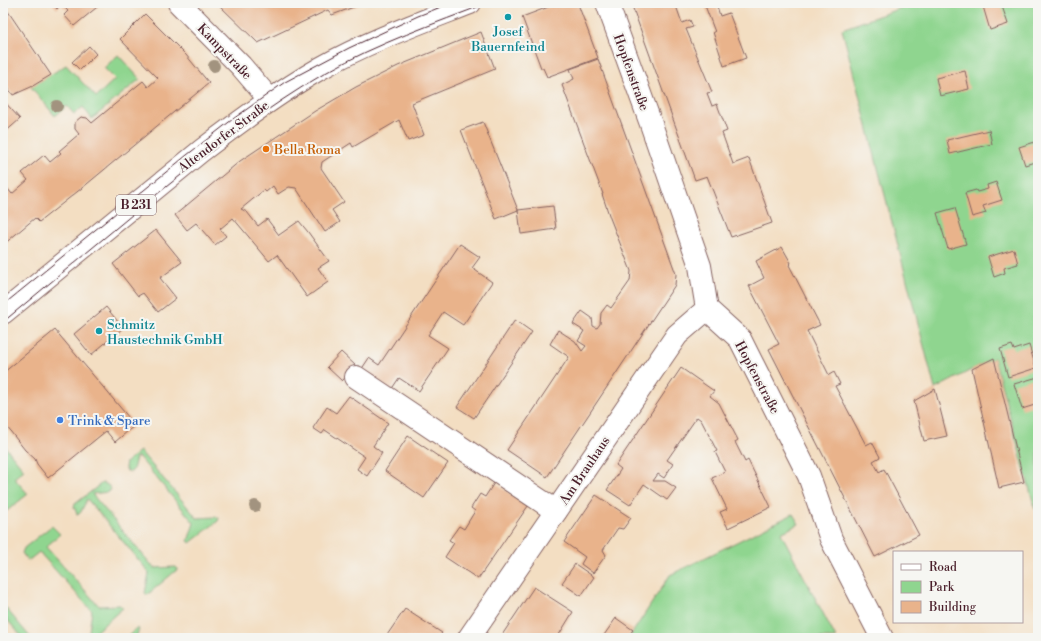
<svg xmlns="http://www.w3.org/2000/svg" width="1041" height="641" font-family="'Libre Bodoni',serif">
<rect width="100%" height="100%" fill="#f6f6f2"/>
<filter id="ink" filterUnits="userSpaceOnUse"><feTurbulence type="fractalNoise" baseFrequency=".025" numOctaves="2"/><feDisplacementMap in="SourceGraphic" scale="8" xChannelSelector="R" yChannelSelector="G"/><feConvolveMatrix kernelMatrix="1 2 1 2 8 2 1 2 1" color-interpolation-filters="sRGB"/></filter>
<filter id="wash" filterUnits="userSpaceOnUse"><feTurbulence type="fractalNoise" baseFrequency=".012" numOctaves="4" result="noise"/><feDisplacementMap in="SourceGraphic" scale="16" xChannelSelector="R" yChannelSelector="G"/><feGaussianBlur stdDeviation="0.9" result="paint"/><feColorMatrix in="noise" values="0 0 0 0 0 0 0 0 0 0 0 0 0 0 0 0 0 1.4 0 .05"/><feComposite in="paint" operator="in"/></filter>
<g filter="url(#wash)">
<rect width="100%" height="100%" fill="#f3dec2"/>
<g fill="#8fd58f" stroke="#6c7a5d">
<path d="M 909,3 L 1038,3 L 1038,511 L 1035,509 L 994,358 L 935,389 L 842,29 L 909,5 Z"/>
<path d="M 118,55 L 140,79 L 92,119 L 83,107 L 74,114 L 67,106 L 55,116 L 31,87 L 66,65 L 96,97 L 115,79 L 104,68 Z"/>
<path d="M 3,444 L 24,470 L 14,478 L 28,494 L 3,514 Z"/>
<path d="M 140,451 L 197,518 L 216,517 L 219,518 L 218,521 L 190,543 L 188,541 L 194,523 L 139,457 L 136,457 L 133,470 L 131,472 L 127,471 L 125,467 L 126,462 Z"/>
<path d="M 102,483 C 107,484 109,485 111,490 L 108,492 L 92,494 L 154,568 L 176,567 L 178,569 L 147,595 L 145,593 L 149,573 L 147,570 L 87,499 L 81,512 L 79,514 L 77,514 L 74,507 L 75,504 Z"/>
<path d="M 793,514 L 799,524 L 781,533 L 836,638 L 629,638 L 670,575 Z"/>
<path d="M 52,526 L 60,534 L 46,547 L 99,606 L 120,605 L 123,608 L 92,635 L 89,631 L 92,611 L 39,552 L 28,561 L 22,553 L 24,548 L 49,528 Z"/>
<path d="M 3,606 L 5,607 L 31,638 L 23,638 L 3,615 Z"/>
<path d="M 137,628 L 139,629 L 136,638 L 126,638 Z"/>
</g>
<g id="blocks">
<g fill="#e9b38b">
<path d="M 52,3 L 102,3 L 74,26 L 64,15 L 68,11 L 61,4 L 57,9 Z"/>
<path d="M 217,3 L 362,3 L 362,4 L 332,15 L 328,10 L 258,43 Z"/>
<path d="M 559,3 L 578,4 L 598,58 L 547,77 L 543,68 L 541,68 L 522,17 Z"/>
<path d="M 631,3 L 675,3 L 682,23 L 690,20 L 693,27 L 686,29 L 712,92 L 707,93 L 712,106 L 717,104 L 727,131 L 722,133 L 733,164 L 749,158 L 772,223 L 731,237 L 707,176 L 695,180 Z"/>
<path d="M 704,3 L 716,3 L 720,16 L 729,13 L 746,58 L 724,66 L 713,32 L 715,32 Z"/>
<path d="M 982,3 L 1001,3 L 1008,24 L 990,30 Z"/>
<path d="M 3,4 L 51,75 L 31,87 L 13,95 L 3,81 L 3,55 L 7,52 L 3,46 Z"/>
<path d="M 145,14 L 186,55 L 209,83 L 87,184 L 39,222 L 35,218 L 3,245 L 3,183 L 12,194 L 28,180 L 22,173 L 44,155 L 50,162 L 61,153 L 59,151 L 79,134 L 75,129 L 75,122 L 81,117 L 87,118 L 92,123 L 143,81 L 148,87 L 158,78 L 120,39 Z"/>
<path d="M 481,32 L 495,69 L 412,103 L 424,135 L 408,141 L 399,120 L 353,147 L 351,143 L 322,162 L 321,168 L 344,202 L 332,210 L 340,222 L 325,232 L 296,188 L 289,187 L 278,194 L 273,186 L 266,192 L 264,190 L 241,209 L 247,212 L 258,226 L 267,219 L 279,235 L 299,221 L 308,232 L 329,261 L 318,268 L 328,282 L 307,297 L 277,255 L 269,261 L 233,218 L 220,229 L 226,236 L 215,245 L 196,223 L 187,230 L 175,215 L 240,161 L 315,111 L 356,87 L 398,66 Z"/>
<path d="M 89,46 L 96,54 L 80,70 L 72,62 Z"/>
<path d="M 598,59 L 676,274 L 675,285 L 547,477 L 507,450 L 569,357 L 550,344 L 558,330 L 575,341 L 582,351 L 586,346 L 578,341 L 584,331 L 573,324 L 582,311 L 592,318 L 593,326 L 597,328 L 600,324 L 601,313 L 607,305 L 611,308 L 630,281 L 631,271 L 610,218 L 602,194 L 603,194 L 562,85 L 574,79 L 570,69 Z"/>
<path d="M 965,71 L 969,89 L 940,96 L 936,78 Z"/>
<path d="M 3,100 L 20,119 L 3,134 Z"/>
<path d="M 483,122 L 518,210 L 496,219 L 461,130 Z"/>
<path d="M 989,130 L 992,144 L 950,154 L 947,140 Z"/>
<path d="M 1038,141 L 1038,161 L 1025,165 L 1019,147 Z"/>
<path d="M 996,182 L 1002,200 L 983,206 L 986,213 L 972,217 L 965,193 L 976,190 L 977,192 L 988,189 L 987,185 Z"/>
<path d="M 553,206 L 556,229 L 521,234 L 518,210 Z"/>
<path d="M 955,208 L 966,244 L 948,249 L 937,213 Z"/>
<path d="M 156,230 L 182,262 L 160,278 L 176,298 L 158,312 L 143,293 L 138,296 L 113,264 Z"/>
<path d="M 460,244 L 480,257 L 472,268 L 492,282 L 463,325 L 443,312 L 428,335 L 448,348 L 419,391 L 399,378 L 391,390 L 361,370 L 369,358 L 379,365 Z"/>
<path d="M 782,247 L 791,263 L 789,265 L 820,325 L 807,331 L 829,375 L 834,372 L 840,384 L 835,386 L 866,445 L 872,442 L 880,457 L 873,461 L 879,472 L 884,469 L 919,535 L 875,557 L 769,349 L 779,344 L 749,286 L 764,278 L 756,261 Z"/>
<path d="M 1014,249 L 1018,264 L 1004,268 L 1005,273 L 994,277 L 988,257 Z"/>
<path d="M 106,307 L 123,328 L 91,355 L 74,334 Z"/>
<path d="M 515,320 L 532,332 L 474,418 L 457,407 Z"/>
<path d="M 55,330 L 135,425 L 115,442 L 106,431 L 48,478 L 37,464 L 35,459 L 25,450 L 3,422 L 3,373 Z"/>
<path d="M 1012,345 L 1014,350 L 1029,345 L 1036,368 L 1008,377 L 1000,349 Z"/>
<path d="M 341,352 L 356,366 L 342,381 L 327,367 Z"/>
<path d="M 994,358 L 1024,482 L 999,488 L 972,369 Z"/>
<path d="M 681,368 L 714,391 L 710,396 L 719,403 L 738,440 L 735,442 L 745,462 L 748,460 L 771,507 L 728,528 L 720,512 L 727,509 L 712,478 L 725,472 L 715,452 L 717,451 L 701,420 L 697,417 L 667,460 L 673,464 L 664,478 L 658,474 L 653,481 L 665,481 L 676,488 L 667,500 L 644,484 L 630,505 L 607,490 L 621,469 L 616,465 Z"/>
<path d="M 1038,377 L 1038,404 L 1022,409 L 1014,384 Z"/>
<path d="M 935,389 L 947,436 L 924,441 L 914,401 Z"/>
<path d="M 349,396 L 388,423 L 373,446 L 382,453 L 367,476 L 357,469 L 365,457 L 325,430 L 322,434 L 313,428 L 327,407 L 336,413 Z"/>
<path d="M 408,436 L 448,463 L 424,498 L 385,471 Z"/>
<path d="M 494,483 L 528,506 L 478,579 L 445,557 L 454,543 L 449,540 L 459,526 L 464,529 L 475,511 L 471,508 L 480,494 L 485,497 Z"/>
<path d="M 596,495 L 631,518 L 623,529 L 618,528 L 603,550 L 606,555 L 593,573 L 581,564 L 585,557 L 564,542 Z"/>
<path d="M 575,564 L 594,577 L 581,596 L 562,583 Z"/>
<path d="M 534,587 L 573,612 L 557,638 L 500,638 Z"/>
<path d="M 405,609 L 442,633 L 438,638 L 385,638 Z"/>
<path d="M 616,618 L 633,630 L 627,638 L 602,638 Z"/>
</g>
</g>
</g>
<g filter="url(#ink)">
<use href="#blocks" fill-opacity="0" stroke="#856260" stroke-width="1"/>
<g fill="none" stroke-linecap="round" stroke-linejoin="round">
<g stroke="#856260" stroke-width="24">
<g id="minor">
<path d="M 179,3 L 241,66 L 270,100"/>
<path d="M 607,3 L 651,124 L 700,266 L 707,309 L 740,339 L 809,476 L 831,539 L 882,638"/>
<path d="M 356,377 L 556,511"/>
<path d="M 469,638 L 677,335 L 707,309"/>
</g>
</g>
<g stroke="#856260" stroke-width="24">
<path id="major" d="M 3,313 L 201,151 C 240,121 279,92 321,68 C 369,41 419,23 470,3"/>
</g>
<use href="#minor" stroke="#fff" stroke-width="22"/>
<use href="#major" stroke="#fff" stroke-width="22"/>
<g stroke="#4a1f2b" stroke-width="1">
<path d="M 3,305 L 187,155 L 233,119 L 285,82 L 349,48 L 418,16 L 451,3"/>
<path d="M 3,322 C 54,280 105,237 156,195 C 212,150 265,108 327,72 C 378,43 434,24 488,3"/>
</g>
</g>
<g fill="#a2937f">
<circle cx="214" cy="66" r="6"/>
<circle cx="57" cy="106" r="6"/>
<circle cx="255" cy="506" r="6"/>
</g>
</g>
<g fill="#0f9aa8" stroke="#f6f6f2" stroke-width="1.5">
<circle cx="508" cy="17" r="4"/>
<circle cx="99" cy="331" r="4"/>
</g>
<circle fill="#e8710a" stroke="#f6f6f2" stroke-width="1.5" cx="266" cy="149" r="4"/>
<circle fill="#3f7fe0" stroke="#f6f6f2" stroke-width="1.5" cx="60" cy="420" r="4"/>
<g text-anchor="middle" stroke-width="4" stroke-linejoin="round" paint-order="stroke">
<rect fill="#f6f6f2" stroke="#7e6067" stroke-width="1" x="116" y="195" width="40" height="20" rx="3"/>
<g font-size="12" font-weight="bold" fill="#4a1f2b">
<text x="136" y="209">B 231</text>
</g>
<g font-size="13" fill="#0d838f" stroke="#f6f6f2">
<text x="508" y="36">Josef<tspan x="508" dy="15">Bauernfeind</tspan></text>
<text x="107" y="329" text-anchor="start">Schmitz<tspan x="107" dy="15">Haustechnik GmbH</tspan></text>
</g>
<g font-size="13" fill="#4a1f2b" stroke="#f6f6f2">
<text transform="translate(225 51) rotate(46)" y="5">Kampstraße</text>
<text transform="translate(632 72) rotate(70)" y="5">Hopfenstraße</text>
<text transform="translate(223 136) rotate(-37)" y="5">Altendorfer Straße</text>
<text transform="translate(758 377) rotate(62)" y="5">Hopfenstraße</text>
<text transform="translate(584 470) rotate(-56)" y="5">Am Brauhaus</text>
</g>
<g font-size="13" fill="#c56008" stroke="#f6f6f2" text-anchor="start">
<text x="274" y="154">Bella Roma</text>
</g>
<g font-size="13" fill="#366cbe" stroke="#f6f6f2" text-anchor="start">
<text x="68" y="425">Trink &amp; Spare</text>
</g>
</g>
<rect width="1041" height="641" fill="none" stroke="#f6f6f2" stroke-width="16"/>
<rect x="893" y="551" width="130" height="72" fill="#f6f6f2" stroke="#b1a0a2"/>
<rect x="901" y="564" width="20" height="6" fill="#ffffff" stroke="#b1a0a2"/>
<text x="929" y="571" font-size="12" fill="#4a1f2b">Road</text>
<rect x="901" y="581" width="20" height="12" fill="#8fd58f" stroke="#b1a0a2"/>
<text x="929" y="591" font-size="12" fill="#4a1f2b">Park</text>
<rect x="901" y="601" width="20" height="12" fill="#e9b38b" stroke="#b1a0a2"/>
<text x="929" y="611" font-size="12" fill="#4a1f2b">Building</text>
</svg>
